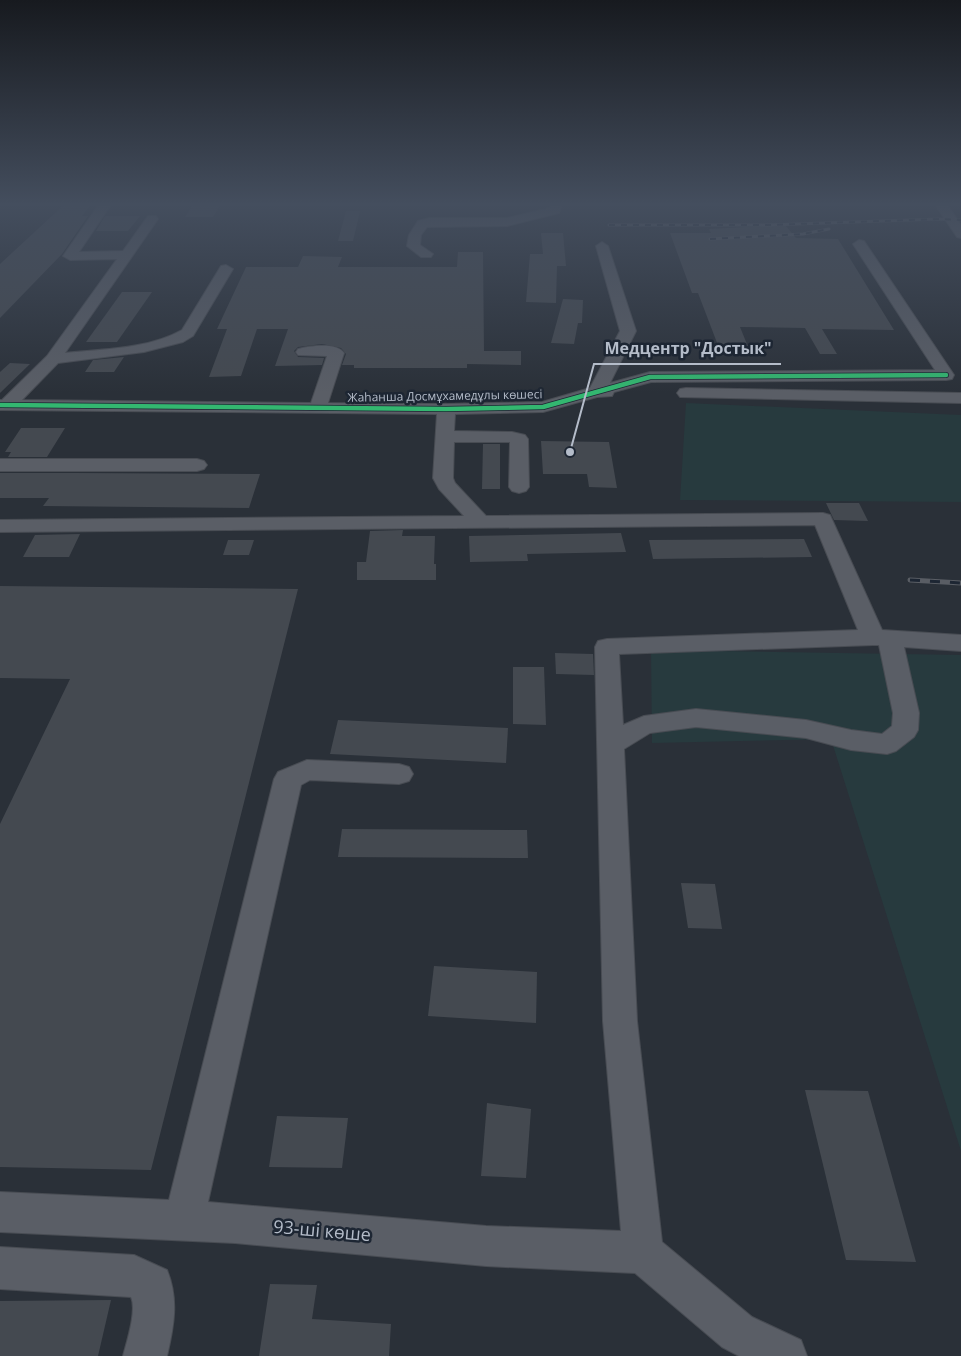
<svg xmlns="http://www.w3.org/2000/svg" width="961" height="1356" font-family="'Open Sans',sans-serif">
<rect width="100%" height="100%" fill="#2a3038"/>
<g fill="#273a3e">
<path d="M 686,403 L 961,415 L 961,502 L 680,500 Z"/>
<path d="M 651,650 L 961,655 L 961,1151 L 831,739 L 652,743 Z"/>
</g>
<g fill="#444950">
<path d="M 66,203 L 92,203 L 82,216 L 88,216 L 62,254 L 0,318 L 0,264 Z"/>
<path d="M 194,203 L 222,203 L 213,217 L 185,217 Z"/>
<path d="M 346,211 L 360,211 L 353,241 L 338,241 Z"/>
<path d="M 105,216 L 140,216 L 128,231 L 96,231 Z"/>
<path d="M 785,225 L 796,238 L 838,239 L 894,330 L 822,329 L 837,354 L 820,354 L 805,328 L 740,327 L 749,349 L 719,348 L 698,293 L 692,293 L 670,233 L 711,233 L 709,229 Z"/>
<path d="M 541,233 L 563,233 L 566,266 L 557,266 L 556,303 L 526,302 L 530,254 L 543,254 Z"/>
<path d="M 458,252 L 483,252 L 484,351 L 521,351 L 521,365 L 467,364 L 467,368 L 354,368 L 354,365 L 342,365 L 346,354 L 341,348 L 322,344 L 298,347 L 294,351 L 298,357 L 324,358 L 322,365 L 275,366 L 288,329 L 257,329 L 241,376 L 209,377 L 227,329 L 217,329 L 246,267 L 298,267 L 303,256 L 342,257 L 338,267 L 457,267 Z"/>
<path d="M 122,292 L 152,292 L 117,342 L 86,342 Z"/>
<path d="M 563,299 L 583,300 L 582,323 L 578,323 L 574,344 L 551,343 Z"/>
<path d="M 124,357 L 114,372 L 85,372 L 93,360 Z"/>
<path d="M 10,363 L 30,364 L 0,393 L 0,372 Z"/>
<path d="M 21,428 L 65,428 L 47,457 L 8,457 L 11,452 L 5,452 Z"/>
<path d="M 541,441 L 609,442 L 617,488 L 589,487 L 587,474 L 543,474 Z"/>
<path d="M 483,444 L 500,444 L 500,489 L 482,489 Z"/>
<path d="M 0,473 L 78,473 L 260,474 L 249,508 L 43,506 L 49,498 L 0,498 Z"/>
<path d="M 826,503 L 859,503 L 868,521 L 834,520 Z"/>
<path d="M 403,530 L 402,536 L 435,536 L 434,564 L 436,564 L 436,580 L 357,580 L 357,562 L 366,562 L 370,531 Z"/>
<path d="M 621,533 L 626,552 L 527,554 L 528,561 L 470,562 L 469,536 Z"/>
<path d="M 80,534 L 69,557 L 23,557 L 35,535 Z"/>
<path d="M 804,539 L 812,557 L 653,559 L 649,540 Z"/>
<path d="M 228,540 L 254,540 L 249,555 L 223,555 Z"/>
<path d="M 0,586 L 298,589 L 151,1170 L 0,1167 L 0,824 L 70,679 L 0,678 Z"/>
<path d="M 555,653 L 593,654 L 594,675 L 556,674 Z"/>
<path d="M 513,667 L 544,667 L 546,725 L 513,724 Z"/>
<path d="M 338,720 L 508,728 L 506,763 L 330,754 Z"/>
<path d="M 342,829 L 527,830 L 528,858 L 338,857 Z"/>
<path d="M 681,883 L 715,884 L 722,929 L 688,928 Z"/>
<path d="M 434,966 L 537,972 L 536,1023 L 428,1016 Z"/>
<path d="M 805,1090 L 868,1091 L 916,1262 L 846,1260 Z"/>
<path d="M 487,1103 L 531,1109 L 526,1178 L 481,1176 Z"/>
<path d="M 277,1116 L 348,1118 L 342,1168 L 269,1167 Z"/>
<path d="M 270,1284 L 317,1285 L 312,1319 L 391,1324 L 389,1356 L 259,1356 Z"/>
<path d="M 111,1300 L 98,1356 L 0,1356 L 0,1301 Z"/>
</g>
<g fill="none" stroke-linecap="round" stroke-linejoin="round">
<g stroke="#484c53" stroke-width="2">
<g id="minor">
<path d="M 100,203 L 112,203 L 79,252 L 123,251 L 148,216 L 156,216 L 158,219 L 65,353 C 103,349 148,349 182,330 L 221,266 L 226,265 L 233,269 L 193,336 L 183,342 L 144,352 L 58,363 L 22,400 L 311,403 L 327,356 L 298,355 L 296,352 L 298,349 C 310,346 336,342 344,353 L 328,403 L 446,404 L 542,402 L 590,388 L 620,331 L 596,246 L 602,242 L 608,246 L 636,331 L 610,383 L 650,372 L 935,370 L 853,244 L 859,240 L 864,241 L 954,375 L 952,379 L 946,380 L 651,382 L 614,392 L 612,396 L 597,397 L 543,412 L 455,414 L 454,431 L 512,432 L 525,435 L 528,439 L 529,487 L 526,491 L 519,493 L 512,491 L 509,487 L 510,442 L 454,442 L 453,478 L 455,483 L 486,516 L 823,513 L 830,515 L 882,630 L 961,635 L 961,651 L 904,647 L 919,713 L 918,730 L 914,737 L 896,751 L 887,754 L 851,750 L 806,738 L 696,727 L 650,733 L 624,749 L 637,1021 L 662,1242 L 752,1317 L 801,1340 L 807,1356 L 739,1356 L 722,1347 L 635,1273 L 486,1266 L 235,1243 L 0,1232 L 0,1192 L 169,1200 L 274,779 L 278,772 L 307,760 L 399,764 L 409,767 L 413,774 L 409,781 L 399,784 L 310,780 L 301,785 L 208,1202 L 486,1226 L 621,1231 L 603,1021 L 595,647 L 598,641 L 607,639 L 858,630 L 815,525 L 0,532 L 0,520 L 464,516 L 439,489 L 433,478 L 437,414 L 0,410 L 0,400 L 2,400 L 47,356 L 117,259 L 70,260 L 63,256 ZM 873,645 L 879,645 L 893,713 L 892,726 L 882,734 L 851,730 L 806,720 L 696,709 L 644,716 L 623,725 L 619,654 Z"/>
<path d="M 551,203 L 563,203 L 559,213 L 507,226 L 427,227 L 421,235 L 420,245 L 433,254 L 431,257 L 421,257 L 407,246 L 409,235 L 418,221 L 429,218 L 507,218 L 550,208 Z"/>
<path d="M 934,203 L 946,203 L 961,225 L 961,238 L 957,237 Z"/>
<path d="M 686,388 L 961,393 L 961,403 L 680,397 L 677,393 L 680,389 Z"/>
<path d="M 0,459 L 197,459 L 204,461 L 207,465 L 204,469 L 197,471 L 0,471 Z"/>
<path d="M 0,1247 L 134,1255 L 167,1270 C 179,1299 174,1326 167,1356 L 123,1356 C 127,1341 137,1310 131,1297 L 0,1289 Z"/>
</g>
</g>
<use href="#minor" fill="#5a5e66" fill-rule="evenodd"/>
<g stroke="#595d64" stroke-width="3">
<g id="rail-far1">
<path d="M 609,225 L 768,225 L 939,219 L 961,220"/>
<path d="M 710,239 L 803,234 L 829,229"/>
</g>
</g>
<g stroke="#595d64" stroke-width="5">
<path id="rail" d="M 910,580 L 961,583"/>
</g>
<use href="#rail-far1" stroke="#1d2633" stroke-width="2" stroke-dasharray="6" stroke-linecap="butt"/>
<use href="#rail" stroke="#1d2633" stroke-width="3" stroke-dasharray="10" stroke-linecap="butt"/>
<g stroke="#1d2633" stroke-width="6">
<path id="cycleway" d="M 0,405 L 446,409 L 543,407 L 650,377 L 946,375"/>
</g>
<use href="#cycleway" stroke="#33b770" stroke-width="4.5"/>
</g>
<linearGradient id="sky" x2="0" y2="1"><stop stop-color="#171a1f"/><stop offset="0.52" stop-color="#444e5e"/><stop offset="1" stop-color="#444e5e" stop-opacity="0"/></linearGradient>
<rect width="961" height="393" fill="url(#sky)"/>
<g text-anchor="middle" stroke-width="5" stroke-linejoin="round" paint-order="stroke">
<g font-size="12" fill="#b4bcc9" stroke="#1d2633">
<text transform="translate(445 396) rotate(-1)" y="4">Жаһанша Досмұхамедұлы көшесі</text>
</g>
<g font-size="18" fill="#b4bcc9" stroke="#1d2633">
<text transform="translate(322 1231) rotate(5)" y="6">93-ші көше</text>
</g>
</g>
<path fill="none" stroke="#b4bcc9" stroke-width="2" d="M570 452L594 364H781"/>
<circle fill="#b4bcc9" stroke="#1d2633" stroke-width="2" cx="570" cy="452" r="5"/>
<g font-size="16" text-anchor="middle" font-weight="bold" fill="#b4bcc9" stroke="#1d2633" stroke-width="5" stroke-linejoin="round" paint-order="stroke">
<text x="688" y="354">Медцентр "Достык"</text>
</g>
</svg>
